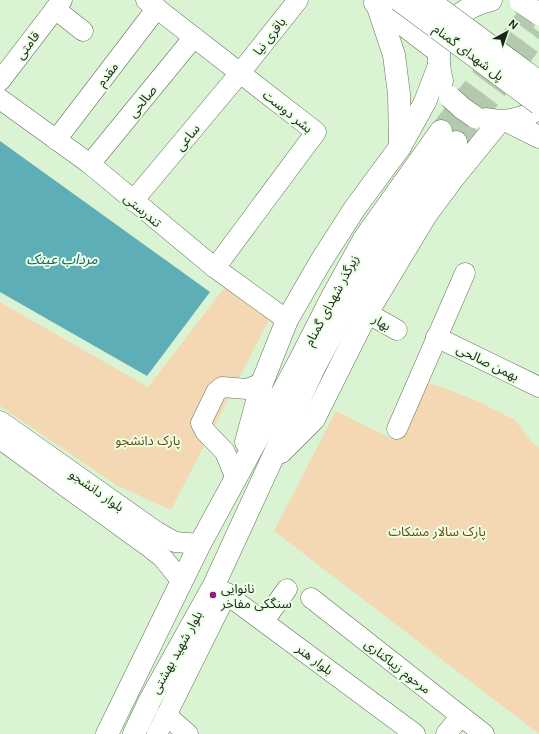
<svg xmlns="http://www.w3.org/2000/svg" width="539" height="734" font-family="'DM Sans','Noto Sans Arabic',sans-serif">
<rect width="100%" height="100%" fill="#daf3d3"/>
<g fill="#f4d8b4">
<path d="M 228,283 L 272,314 L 171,510 L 116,485 L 0,406 L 0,302 L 148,387 Z"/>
<path d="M 418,381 L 439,386 L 475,400 L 515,420 L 531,441 L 539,448 L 539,734 L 274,531 L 336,411 L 394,440 Z"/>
</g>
<path fill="#5daeb7" d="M 0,141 L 210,292 L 147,376 L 0,292 Z"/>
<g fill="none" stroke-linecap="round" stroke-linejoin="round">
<g stroke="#b4caae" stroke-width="22" stroke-dasharray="22 11" stroke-linecap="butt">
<path d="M 441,131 L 539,2"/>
<path d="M 456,142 L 539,32"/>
</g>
<g stroke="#5e7458" stroke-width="21">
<g id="minor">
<path d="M 146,0 L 316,132 L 215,268"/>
<path d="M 55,9 L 83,31"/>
<path d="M 0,81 L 62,0"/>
<path d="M 0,99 L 90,164 L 215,268 L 287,320"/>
<path d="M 56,140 L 157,8"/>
<path d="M 90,164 L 194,37"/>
<path d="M 133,201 L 240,73 L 298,0"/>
<path d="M 367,313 L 397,330"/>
<path d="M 436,337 L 539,387"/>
<path d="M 0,421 L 157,532 L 175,542 L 200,544"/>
<path d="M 397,429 L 465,273"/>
<path d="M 0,439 L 149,547 L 163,558 L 182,582"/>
<path d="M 236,479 L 225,452 L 205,431 L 201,423 L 216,392 L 222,387 L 247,389 L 262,383"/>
<path d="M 214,585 L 415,734"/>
<path d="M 311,598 L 484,734"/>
<path d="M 264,621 L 287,589"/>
<path d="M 166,715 L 188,734"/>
<path d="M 157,734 L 227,593"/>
<path d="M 446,734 L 461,716"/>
</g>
</g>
<g stroke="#5e7458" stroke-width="23">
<g id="highway">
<path d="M 375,3 L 439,52"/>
<path d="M 377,4 L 394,55 L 399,94 L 400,147"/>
<path d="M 442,81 C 431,41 450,10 491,0"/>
<path d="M 486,119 C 504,123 525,120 539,107"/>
<path d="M 507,121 L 539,137"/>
<path d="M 246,442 L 262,383 L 287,320 L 321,261 L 355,208 L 400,147 L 425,102 L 438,68"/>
<path d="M 281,452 L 314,419 L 367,313 L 426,215 L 455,176 L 499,122"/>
<path d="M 107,734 L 200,544 L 300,360 L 332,297 L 364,239 L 441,131"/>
<path d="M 134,734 L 150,700 L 214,585 L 315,366 L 351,299 L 380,251 L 456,142"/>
</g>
</g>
<use href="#minor" stroke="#fff" stroke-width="20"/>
<use href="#highway" stroke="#fff" stroke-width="22"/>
<g stroke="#5e7458" stroke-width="23" stroke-linecap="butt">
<g id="highway-bridge">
<path d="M 399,0 L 539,104"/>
<path d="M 428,0 L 539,82"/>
<path d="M 521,2 L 539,14"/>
<path d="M 450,97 L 462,108 L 475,117"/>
</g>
</g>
<use href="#highway-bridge" stroke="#fff" stroke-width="22"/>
</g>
<circle fill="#901d7d" stroke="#eaffe5" stroke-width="1.5" cx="213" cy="595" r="4"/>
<g text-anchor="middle" stroke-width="4" stroke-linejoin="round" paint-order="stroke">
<g font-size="13" fill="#1d261b" stroke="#eaffe5">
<text transform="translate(269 36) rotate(-52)" y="5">باقری نیا</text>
<text transform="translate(27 45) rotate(-53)" y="5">قامتی</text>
<text transform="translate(469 52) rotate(37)" y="5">پل شهدای گمنام</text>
<text transform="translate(107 74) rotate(-53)" y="5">مقدم</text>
<text transform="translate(142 101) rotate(-51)" y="5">صالحی</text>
<text transform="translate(288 111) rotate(39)" y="5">بشر دوست</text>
<text transform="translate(187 137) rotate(-50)" y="5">ساعی</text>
<text transform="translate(143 210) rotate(40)" y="5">تندرستی</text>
<text transform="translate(331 300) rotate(-62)" y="5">زیرگذر شهدای گمنام</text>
<text transform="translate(382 322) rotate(31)" y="5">بهار</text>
<text transform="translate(488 362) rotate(26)" y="5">بهمن صالحی</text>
<text transform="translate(97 490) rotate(35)" y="5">بلوار دانشجو</text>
<text transform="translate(176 652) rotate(-61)" y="5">بلوار شهید بهشتی</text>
<text transform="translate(315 659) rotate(37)" y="5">بلوار هنر</text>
<text transform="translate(398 666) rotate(38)" y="5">مرحوم زیباکناری</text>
</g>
<g font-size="13" fill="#6c4705" stroke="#eaffe5">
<text x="148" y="445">پارک دانشجو</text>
<text x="437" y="536">پارک سالار مشکات</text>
</g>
<g font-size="13" fill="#1d261b" stroke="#eaffe5" text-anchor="start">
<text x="221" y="593">نانوایی<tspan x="221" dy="15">سنگکی مفاخر</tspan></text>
</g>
<g font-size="14" font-style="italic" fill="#1a5e65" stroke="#eaffe5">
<text x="62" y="264">مرداب عینک</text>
</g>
</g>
<g transform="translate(507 32) rotate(40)" stroke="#eaffe5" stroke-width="3" paint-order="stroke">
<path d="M0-3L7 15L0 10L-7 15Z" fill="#1d261b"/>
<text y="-6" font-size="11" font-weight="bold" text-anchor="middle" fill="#1d261b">N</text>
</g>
</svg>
